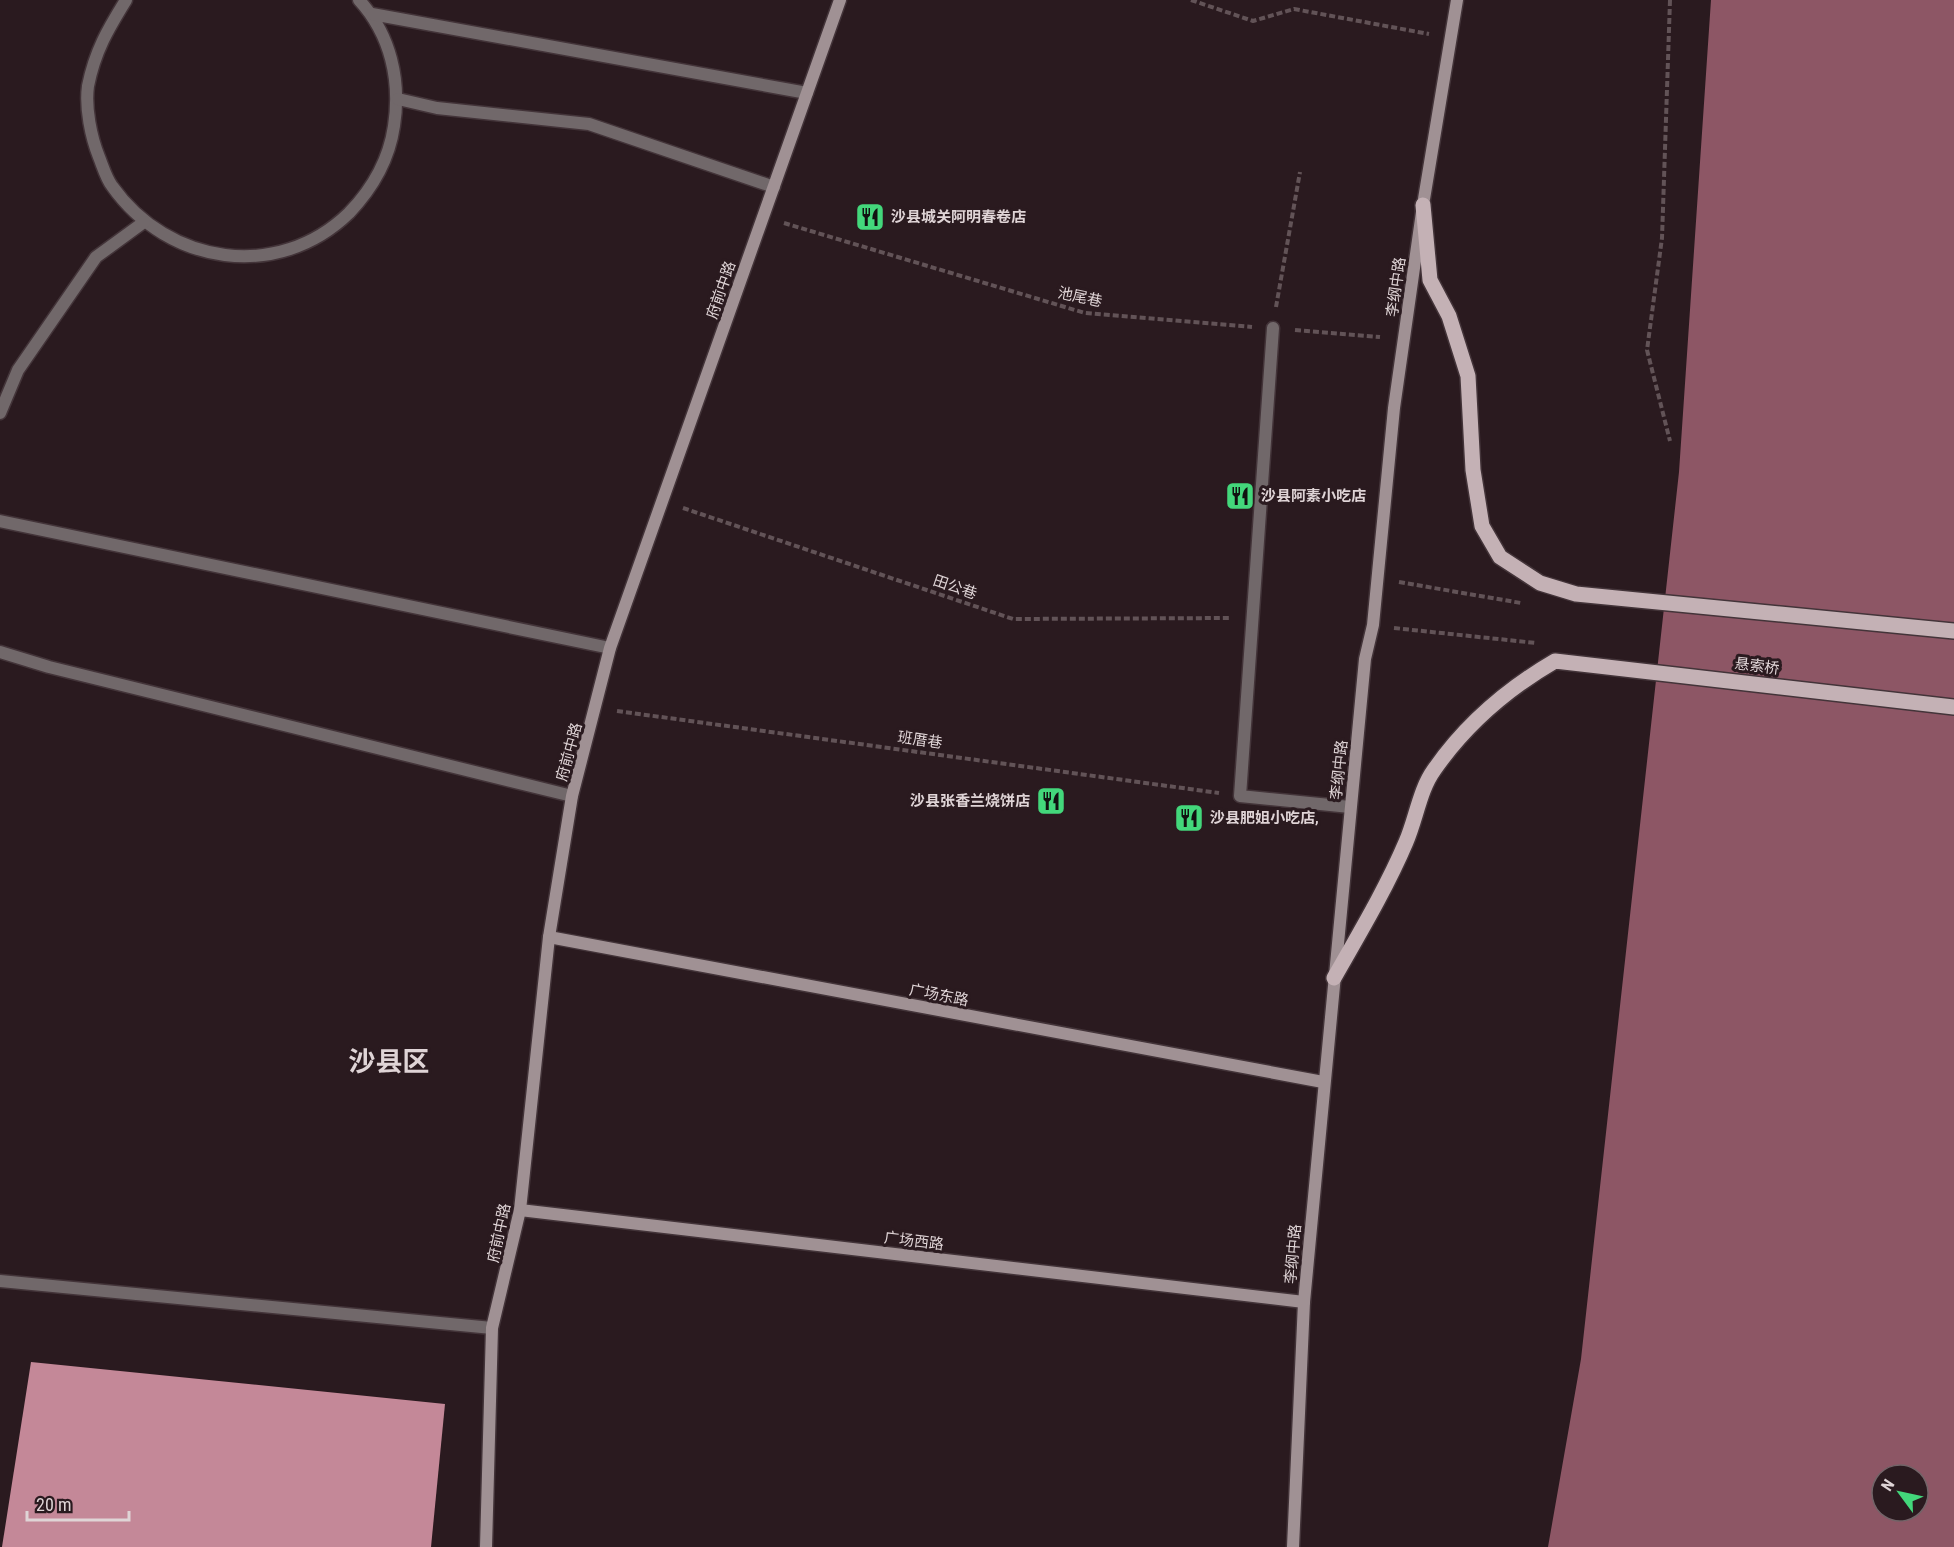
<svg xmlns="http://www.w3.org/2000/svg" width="1954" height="1547" font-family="'Roboto Condensed','Noto Sans SC',sans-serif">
<rect width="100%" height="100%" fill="#2a1a1f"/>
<path fill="#8d5665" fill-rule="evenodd" d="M 1711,0 L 1954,0 L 1954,1547 L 1548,1547 L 1581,1359 L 1679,472 ZM 1882,1475 L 1918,1475 L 1918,1511 L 1882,1511 Z"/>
<path fill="#c48898" d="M 31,1362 L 445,1404 L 431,1547 L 2,1547 Z"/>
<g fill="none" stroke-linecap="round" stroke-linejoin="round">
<g stroke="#433439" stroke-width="15">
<path id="service" d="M 1273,328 L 1240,796 L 1350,807"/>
</g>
<g stroke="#433439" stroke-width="15">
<path id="pedestrian" d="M 0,1281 L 492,1328"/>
</g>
<g stroke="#433439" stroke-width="15">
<g id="minor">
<path d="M 126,0 C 108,29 95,51 88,86 C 85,108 91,137 99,157 C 103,167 106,178 112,186 C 168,265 278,282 349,213 C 373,188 389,160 394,126 C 401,81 391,35 359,0"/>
<path d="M 372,14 L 807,93"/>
<path d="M 398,99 L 437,108 L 589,124 L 774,187"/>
<path d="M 0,413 L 18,370 L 96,257 L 144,222"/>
<path d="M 0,521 L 610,648"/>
<path d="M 0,652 L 49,667 L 572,796"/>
</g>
</g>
<g stroke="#433439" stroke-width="15">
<g id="secondary">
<path d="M 549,937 L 1323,1082"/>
<path d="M 520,1210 L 1304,1302"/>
<path d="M 486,1547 L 492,1328 L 520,1210 L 549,937 L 572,796 L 610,648 L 840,0"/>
<path d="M 1293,1547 L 1304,1302 L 1365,659 L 1373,625 L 1394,408 L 1423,205 L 1457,0"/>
</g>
</g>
<g stroke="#433439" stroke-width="18">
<g id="primary">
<path d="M 1423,205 L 1430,280 L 1449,316 L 1468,376 L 1473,470 L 1482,526 L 1500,557 L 1540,583 L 1576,594 L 1954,631"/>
<path d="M 1334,978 C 1359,934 1386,889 1406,842 C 1416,819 1420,789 1434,770 C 1466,724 1507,689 1555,661 L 1954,707"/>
</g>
</g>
<g stroke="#625357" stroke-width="4" stroke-dasharray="6 3" stroke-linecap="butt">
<path d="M 1191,0 L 1253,21 L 1294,9 L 1429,34"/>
<path d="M 1670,0 L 1662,238 L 1647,350 L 1670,441"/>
<path d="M 784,223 L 1085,313 L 1252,327"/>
<path d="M 1276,307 L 1300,172"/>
<path d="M 1295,330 L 1380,337"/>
<path d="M 683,508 L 1013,619 L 1230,618"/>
<path d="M 1399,582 L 1521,603"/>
<path d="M 1394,628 L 1536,643"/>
<path d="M 617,711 L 1219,793"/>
</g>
<use href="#service" stroke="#71686a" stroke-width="12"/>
<use href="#pedestrian" stroke="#71686a" stroke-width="12"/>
<use href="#minor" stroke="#71686a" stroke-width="12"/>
<use href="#secondary" stroke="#a09194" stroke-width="12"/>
<use href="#primary" stroke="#c4b1b5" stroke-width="15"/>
</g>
<defs>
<g id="restaurant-square" transform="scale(1.5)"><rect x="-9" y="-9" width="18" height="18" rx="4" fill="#43d77b" stroke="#2a1a1f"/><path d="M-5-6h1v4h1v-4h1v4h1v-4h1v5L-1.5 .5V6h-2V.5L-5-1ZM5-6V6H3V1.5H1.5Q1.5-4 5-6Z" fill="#111"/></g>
</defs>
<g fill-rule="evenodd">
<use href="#restaurant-square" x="870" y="217"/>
<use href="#restaurant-square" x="1240" y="496"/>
<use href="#restaurant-square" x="1051" y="801"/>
<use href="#restaurant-square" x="1189" y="818"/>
</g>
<g text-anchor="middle" stroke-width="6" stroke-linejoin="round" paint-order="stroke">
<g font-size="15" font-weight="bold" fill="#dfd4d6" stroke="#2a1a1f" text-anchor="start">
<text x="891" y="222">沙县城关阿明春卷店</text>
<text x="1261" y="501">沙县阿素小吃店</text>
<text x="1030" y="806" text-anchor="end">沙县张香兰烧饼店</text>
<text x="1210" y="823">沙县肥姐小吃店,</text>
</g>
<g font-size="15" fill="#dfd4d6" stroke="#2a1a1f">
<text transform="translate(1396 287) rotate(-82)" y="5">李纲中路</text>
<text transform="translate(721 290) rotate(-71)" y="5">府前中路</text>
<text transform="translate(1080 297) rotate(12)" y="5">池尾巷</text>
<text transform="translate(955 587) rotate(19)" y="5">田公巷</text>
<text transform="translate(1757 666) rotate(7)" y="5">悬索桥</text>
<text transform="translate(920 740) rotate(8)" y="5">班厝巷</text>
<text transform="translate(569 752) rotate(-75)" y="5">府前中路</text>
<text transform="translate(1339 770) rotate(-84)" y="5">李纲中路</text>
<text transform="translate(939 995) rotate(11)" y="5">广场东路</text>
<text transform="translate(499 1233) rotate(-78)" y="5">府前中路</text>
<text transform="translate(914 1241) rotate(7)" y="5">广场西路</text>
<text transform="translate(1293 1254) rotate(-85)" y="5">李纲中路</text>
</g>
<g font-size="27" font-weight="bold" fill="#dfd4d6" stroke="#2a1a1f">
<text x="389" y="1071">沙县区</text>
</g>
</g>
<g transform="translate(1900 1493) rotate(303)"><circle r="28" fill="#2a1a1f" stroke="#726468" stroke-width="1.5"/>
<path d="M0-4.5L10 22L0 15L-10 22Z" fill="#43d77b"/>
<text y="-9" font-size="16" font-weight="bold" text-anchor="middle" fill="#dfd4d6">N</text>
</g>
<path d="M27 1511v9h102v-9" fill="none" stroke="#dfd4d6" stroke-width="3"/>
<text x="36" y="1511" font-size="18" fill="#dfd4d6" stroke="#2a1a1f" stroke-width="4.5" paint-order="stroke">20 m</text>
</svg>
